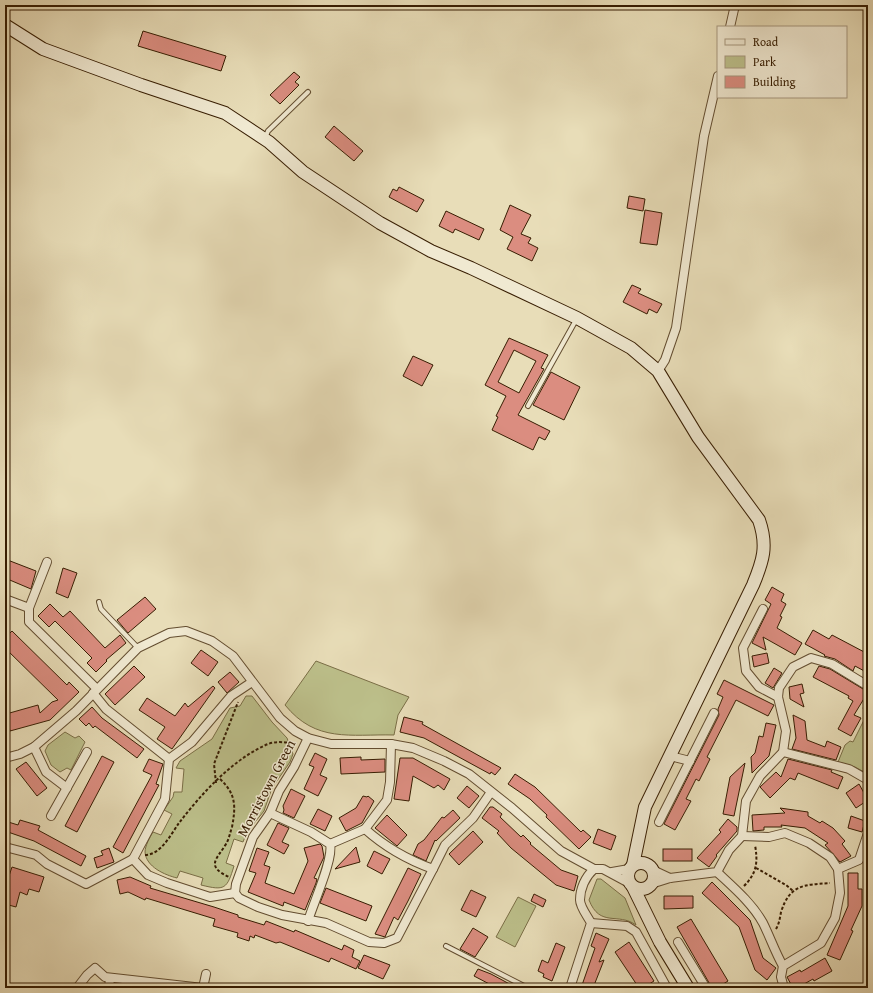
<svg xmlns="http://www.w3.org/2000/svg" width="873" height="993" font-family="'Gentium Book Plus',serif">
<rect width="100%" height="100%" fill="#e8ddb8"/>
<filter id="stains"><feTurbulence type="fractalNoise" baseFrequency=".005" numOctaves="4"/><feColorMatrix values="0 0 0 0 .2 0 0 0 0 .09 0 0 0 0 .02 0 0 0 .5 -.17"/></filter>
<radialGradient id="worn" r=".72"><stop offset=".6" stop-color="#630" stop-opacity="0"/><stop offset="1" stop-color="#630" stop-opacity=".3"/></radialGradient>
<g fill="#bcbf8a" stroke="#7a6e46">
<path d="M 316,661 L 409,697 L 398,715 L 394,735 C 350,734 316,743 285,705 Z"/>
<path d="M 246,696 L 252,696 L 272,722 L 287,738 L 293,754 L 290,762 L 272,788 L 264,811 L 247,832 L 243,842 L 234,839 L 226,863 L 234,866 C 227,889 225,891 201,885 L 203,878 L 180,871 L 177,878 C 165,875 146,867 145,852 C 145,846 150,837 153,832 L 161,835 L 172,814 L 164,810 L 173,797 L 174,792 L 182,792 L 184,769 L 176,768 L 180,761 L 212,739 L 230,708 L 240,706 Z"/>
<path d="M 868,699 L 868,774 L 855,767 L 838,762 L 845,745 L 850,741 L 853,742 L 866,716 L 863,708 Z"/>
<path d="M 65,732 L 75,738 L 79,736 L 85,742 L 71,770 L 67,768 L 60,772 L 51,765 L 45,751 L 48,745 Z"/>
<path d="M 597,879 L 601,879 L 625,898 L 636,925 C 618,912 600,928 589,900 Z"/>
<path d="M 518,897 L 536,906 L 515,947 L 496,937 Z"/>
</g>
<g fill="#db8d80" stroke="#371d02" fill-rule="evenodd">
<path d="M 143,31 L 226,56 L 221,71 L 138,46 Z"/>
<path d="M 294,72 L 300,77 L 295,82 L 299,85 L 280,104 L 270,95 Z"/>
<path d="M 334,126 L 363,151 L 354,161 L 325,137 Z"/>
<path d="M 399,187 L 424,200 L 417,212 L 389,197 L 393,189 L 397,191 Z"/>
<path d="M 629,196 L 645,199 L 643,211 L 627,208 Z"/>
<path d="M 510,205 L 531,215 L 521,234 L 531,238 L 528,243 L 538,248 L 532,261 L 507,249 L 513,237 L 500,230 Z"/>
<path d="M 645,210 L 662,213 L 657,245 L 640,243 Z"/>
<path d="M 446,211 L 484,229 L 479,240 L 455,229 L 453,233 L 439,226 Z"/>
<path d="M 632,285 L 641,289 L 638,293 L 662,304 L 657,313 L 649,309 L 647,314 L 623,302 Z"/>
<path d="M 509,338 L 548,355 L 541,368 L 544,369 L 518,415 L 550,431 L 545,440 L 539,437 L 533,450 L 492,430 L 498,417 L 496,416 L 506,396 L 485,385 ZM 514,350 L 536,361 L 519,393 L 498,382 Z"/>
<path d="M 413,356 L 433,365 L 422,386 L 403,376 Z"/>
<path d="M 551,372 L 580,387 L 564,420 L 533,405 Z"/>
<path d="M 5,559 L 36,571 L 31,589 L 5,578 Z"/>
<path d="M 63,568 L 77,573 L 68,598 L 56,593 Z"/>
<path d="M 772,587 L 784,594 L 781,601 L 786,604 L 780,616 L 782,617 L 777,628 L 802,643 L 795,655 L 763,637 L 766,650 L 752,643 L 771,604 L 765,600 Z"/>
<path d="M 145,597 L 156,609 L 128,633 L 117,620 Z"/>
<path d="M 50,604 L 63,617 L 70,611 L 105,648 L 120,635 L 126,643 L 106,660 L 107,661 L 96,672 L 87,663 L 92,658 L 55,621 L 49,627 L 38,616 Z"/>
<path d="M 813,630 L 829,639 L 832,635 L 868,654 L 868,673 L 855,666 L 853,671 L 835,659 L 824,656 L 825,655 L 805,644 Z"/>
<path d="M 12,631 L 67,685 L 69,682 L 79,692 L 50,720 L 10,731 L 6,714 L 38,705 L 40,713 L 52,702 L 58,700 L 5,648 L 5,638 Z"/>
<path d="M 201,650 L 218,662 L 208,676 L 191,663 Z"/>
<path d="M 767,653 L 769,663 L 754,667 L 752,656 Z"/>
<path d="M 134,666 L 145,677 L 115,705 L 105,694 Z"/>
<path d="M 819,666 L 830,669 L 868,692 L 854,715 L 861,718 L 851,736 L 838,729 L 853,701 L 848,698 L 849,696 L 813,677 Z"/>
<path d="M 774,668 L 782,673 L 773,688 L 765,683 Z"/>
<path d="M 230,672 L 239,682 L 227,693 L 218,682 Z"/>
<path d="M 724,680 L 774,705 L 768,716 L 736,700 L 707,757 L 710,759 L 699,781 L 696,779 L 686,799 L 691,801 L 675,830 L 664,824 L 719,715 L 718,709 L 723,697 L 717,694 Z"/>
<path d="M 802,684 L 804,693 L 800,694 L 804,707 L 790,699 L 789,687 Z"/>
<path d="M 213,686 L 215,688 L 172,749 L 157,739 L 165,727 L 139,710 L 147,698 L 175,716 L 185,703 L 188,707 Z"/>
<path d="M 92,707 L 102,718 L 144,749 L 137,758 L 95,726 L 93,728 L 89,723 L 86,726 L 79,719 Z"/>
<path d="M 793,715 L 805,721 L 807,740 L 825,747 L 827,741 L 841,747 L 836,760 L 792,749 L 796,738 Z"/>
<path d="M 404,717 L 423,722 L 422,724 L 501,768 L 495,775 L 491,772 L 490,774 L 424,738 L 400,732 Z"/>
<path d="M 766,723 L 776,725 L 769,756 L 752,773 L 751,757 L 755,753 L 759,736 L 763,737 Z"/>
<path d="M 315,753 L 327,759 L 320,775 L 327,778 L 318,796 L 304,789 L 314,767 L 309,765 Z"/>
<path d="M 102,756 L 114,762 L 77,832 L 65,826 Z"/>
<path d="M 361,757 L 361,760 L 385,759 L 385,772 L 341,774 L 340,758 Z"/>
<path d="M 400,758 L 413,758 L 450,779 L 444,790 L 438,785 L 434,788 L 413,776 L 409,801 L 394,799 Z"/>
<path d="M 149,759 L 163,764 L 156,784 L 159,785 L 123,853 L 113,847 L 152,775 L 143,771 Z"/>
<path d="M 788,759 L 832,770 L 831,772 L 843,777 L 838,789 L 798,773 L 795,780 L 790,778 L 770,798 L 760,787 L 776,772 L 781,777 Z"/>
<path d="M 26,762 L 47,788 L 37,796 L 16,769 Z"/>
<path d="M 745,763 L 734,816 L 723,814 L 730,777 Z"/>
<path d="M 515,774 L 535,787 L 581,832 L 583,830 L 591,837 L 579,849 L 546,817 L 547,815 L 530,799 L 508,784 Z"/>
<path d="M 859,784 L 868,800 L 856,808 L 846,793 Z"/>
<path d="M 467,786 L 479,796 L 469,808 L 457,798 Z"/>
<path d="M 291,789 L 305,796 L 294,818 L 283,813 L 284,810 L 283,806 Z"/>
<path d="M 363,796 L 367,797 L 368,796 L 374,801 L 362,823 L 346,831 L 339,818 L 356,808 Z"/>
<path d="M 490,807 L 493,807 L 502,814 L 500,817 L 521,837 L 523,835 L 531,843 L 530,844 L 561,870 L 578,876 L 574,891 L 556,885 L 511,848 L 497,833 L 499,831 L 482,818 Z"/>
<path d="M 780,808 L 808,812 L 808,816 L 820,823 L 822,821 L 833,828 L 845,841 L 842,844 L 851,856 L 840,862 L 825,845 L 828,843 L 805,828 L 781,825 L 782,827 L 764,827 L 764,830 L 753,831 L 752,815 L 785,813 Z"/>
<path d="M 318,809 L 332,816 L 325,831 L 310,824 Z"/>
<path d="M 453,810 L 460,818 L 436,841 L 435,840 L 426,861 L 413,855 L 418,844 L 424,840 L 442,817 L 444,818 Z"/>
<path d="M 387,815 L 407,835 L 397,846 L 375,828 Z"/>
<path d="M 851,816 L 865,821 L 862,832 L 848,828 Z"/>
<path d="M 728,819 L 737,827 L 737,831 L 716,855 L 717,856 L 709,867 L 697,858 L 721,832 L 719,830 Z"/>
<path d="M 20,820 L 40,826 L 38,830 L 86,856 L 81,866 L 34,841 L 5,831 L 5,821 L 18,825 Z"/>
<path d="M 278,823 L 289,828 L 282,842 L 289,845 L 284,854 L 267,845 Z"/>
<path d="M 598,829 L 616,836 L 611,850 L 593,843 Z"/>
<path d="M 473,831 L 483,842 L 459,865 L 449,854 Z"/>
<path d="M 320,844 L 322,846 L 324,857 L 314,878 L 317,879 L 316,883 L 305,910 L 284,902 L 283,906 L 248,892 L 256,873 L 249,871 L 257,848 L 269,852 L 264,865 L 270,867 L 265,883 L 294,894 L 308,861 L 304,848 Z"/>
<path d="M 356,847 L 360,862 L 335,869 Z"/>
<path d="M 109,848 L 114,862 L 97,868 L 94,858 L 103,855 L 101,851 Z"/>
<rect x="663" y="849" width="29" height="12"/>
<path d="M 374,851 L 390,859 L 382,874 L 367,866 Z"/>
<path d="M 12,867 L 44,877 L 39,892 L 29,889 L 27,895 L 20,892 L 16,907 L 5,904 L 5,888 Z"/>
<path d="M 408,868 L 421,874 L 408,901 L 398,920 L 394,917 L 385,937 L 375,934 Z"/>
<path d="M 848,873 L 858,873 L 858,889 L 862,889 L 862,906 L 851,930 L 853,931 L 840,960 L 827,955 L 848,906 Z"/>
<path d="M 130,877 L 151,886 L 150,888 L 214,907 L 238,915 L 238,917 L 264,925 L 266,921 L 294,932 L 295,930 L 342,950 L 344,945 L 354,950 L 352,957 L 360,961 L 356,969 L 331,958 L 329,962 L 280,942 L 276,943 L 255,935 L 254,938 L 250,936 L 249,941 L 237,937 L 238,933 L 213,926 L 215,919 L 146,898 L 145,900 L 128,892 L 120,894 L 117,880 Z"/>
<path d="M 712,882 L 750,920 L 763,958 L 776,968 L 767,980 L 755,970 L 739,927 L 702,893 Z"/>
<path d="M 326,888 L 372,906 L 366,921 L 320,903 Z"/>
<path d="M 471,890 L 486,897 L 476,917 L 461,910 Z"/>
<path d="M 534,894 L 546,900 L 543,907 L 531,901 Z"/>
<path d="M 664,896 L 693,896 L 693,908 L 664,909 Z"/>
<path d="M 691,919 L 728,981 L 717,988 L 712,988 L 677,927 Z"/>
<path d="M 473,928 L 488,937 L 475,957 L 460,949 Z"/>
<path d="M 596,933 L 609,939 L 599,962 L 604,960 L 593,988 L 581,988 L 595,948 L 591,946 Z"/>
<path d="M 629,942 L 654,981 L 643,988 L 639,988 L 615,952 Z"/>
<path d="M 556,943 L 565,947 L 552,981 L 543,977 L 544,974 L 538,971 L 542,960 L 548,963 Z"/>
<path d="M 364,955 L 390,965 L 383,979 L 358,968 Z"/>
<path d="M 825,958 L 832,971 L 814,981 L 813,979 L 797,988 L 793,988 L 787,977 L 800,970 L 801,972 Z"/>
<path d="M 478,969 L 491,974 L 517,988 L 497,988 L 474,976 Z"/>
</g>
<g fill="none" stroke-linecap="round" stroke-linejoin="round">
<g stroke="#634d30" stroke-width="6">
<g id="lane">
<path d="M 265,138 L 268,131 L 308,92"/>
<path d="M 528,406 L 576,320"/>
<path d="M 99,602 L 101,609 L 138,648"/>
<path d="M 446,946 L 528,988"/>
</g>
</g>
<g stroke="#634d30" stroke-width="10">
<g id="street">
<path d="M 730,27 L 735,5"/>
<path d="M 658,371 L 665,360 L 676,328 L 704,136 L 718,76"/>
<path d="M 47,562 L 29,608 L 29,622 L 97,689"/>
<path d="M 5,599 L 29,608"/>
<path d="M 763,609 L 743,648 L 746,671 L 759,687 L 778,697"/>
<path d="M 93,693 L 106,709 L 169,759"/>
<path d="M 391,744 L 390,782 L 387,800 L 365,829 C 385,847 408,860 433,869 L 445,845 L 473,818 L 491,792"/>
<path d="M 783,752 L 849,769 L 868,780"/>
<path d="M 670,756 L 690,761"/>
<path d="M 5,758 L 20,754 L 34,747"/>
<path d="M 67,788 L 46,772 L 34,747 L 76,711 L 138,648 L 169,633 L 186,631 L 212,641 L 233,656 L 280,718 L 295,731 L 308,738 L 331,744 L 391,744 L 413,748 L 444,761 L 469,774 L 512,808 L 561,851 L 594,869"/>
<path d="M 270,813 L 311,832 L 330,844 C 334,858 313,904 308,921"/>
<path d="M 51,816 L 87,752"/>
<path d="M 659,822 L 714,713"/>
<path d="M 742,836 L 769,837 L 785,833 L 809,843 L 830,857 L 838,869"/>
<path d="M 330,844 L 365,829"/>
<path d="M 5,847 L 36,855 L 47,864 L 86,884 L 133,859"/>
<path d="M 133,859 L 165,799 L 169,759 L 192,742 L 231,696 L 252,682"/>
<path d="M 133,859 L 148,875 L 167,883 L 210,897 L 235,893"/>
<path d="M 653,870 L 670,878"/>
<path d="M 612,872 L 629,869"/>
<path d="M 717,872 C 733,887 752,903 763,923 C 770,937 775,952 783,966"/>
<path d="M 651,884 L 670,878 L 717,872 L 729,850 L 742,836 L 746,801 L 760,776 L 783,752 L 786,731 L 778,697 L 779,688 L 793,667 L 811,658 L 832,664 L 868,686"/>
<path d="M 235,893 L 239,898 L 258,907 L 282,915 L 326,923 L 369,942 L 384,943 L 397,938 L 433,869"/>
<path d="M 235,893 L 236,884 L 253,837 L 270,813 L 279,791 L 294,767 L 308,738"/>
<path d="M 591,923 L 627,926 L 636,932 L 667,988"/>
<path d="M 678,942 L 706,988"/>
<path d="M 77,988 L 87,975 L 95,968 L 105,977 L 203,988"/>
<path d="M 109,988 L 110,978"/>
<path d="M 203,988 L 206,974"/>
<path d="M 570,988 L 591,923 C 588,917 580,907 580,900 C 580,889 585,877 594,869 L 603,869 L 629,883"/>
<path d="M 784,988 L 781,977 L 783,966 L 821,943 L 835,918 L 840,893 L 838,869 L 859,860 L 868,833"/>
</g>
</g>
<g stroke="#371d02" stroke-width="14">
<g id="secondary">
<path d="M 5,25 L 43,49 L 141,85 L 225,113 L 269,142 L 303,172 L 380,223 L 431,251 L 471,268 L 577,318 L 631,348 L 658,371 L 698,437 L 759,520 C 768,546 763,561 753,585 L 645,807 L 633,865"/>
<circle cx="641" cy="876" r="13"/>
<path d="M 633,887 L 660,942 L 688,988"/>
</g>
</g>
<g stroke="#371d02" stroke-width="2" stroke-dasharray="3 2" stroke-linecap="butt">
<path d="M 220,779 C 236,794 236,806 232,827 C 230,833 229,839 226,844 C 217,859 205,866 229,877"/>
<path d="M 216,783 L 214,764 L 238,702"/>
<path d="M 145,855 C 161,855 171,834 179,823 C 202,793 233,759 268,744 C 276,741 286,742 295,744"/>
<path d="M 756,868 L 786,885 L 793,891"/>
<path d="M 744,886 C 757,873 758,862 755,845"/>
<path d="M 776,929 C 779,924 780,918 781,912 C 790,884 804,885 830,883"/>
</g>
<use href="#lane" stroke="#f0e9d1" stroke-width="4"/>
<use href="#street" stroke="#f0e9d1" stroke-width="8"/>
<use href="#secondary" stroke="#f0e9d1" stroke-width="12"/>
</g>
<g text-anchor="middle" stroke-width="3" stroke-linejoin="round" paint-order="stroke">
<g font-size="14" fill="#371d02" stroke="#f0e9d1">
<text transform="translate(266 788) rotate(-62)" y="5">Morristown Green</text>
</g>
</g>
<rect width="873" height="993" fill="none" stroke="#e8ddb8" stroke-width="20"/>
<rect x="6" y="6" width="861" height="981" fill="none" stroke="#371d02" stroke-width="2"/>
<rect x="10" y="10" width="853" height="973" fill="none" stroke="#371d02"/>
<rect x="717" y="26" width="130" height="72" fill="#f0e9d1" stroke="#a6977e"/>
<rect x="725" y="39" width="20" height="6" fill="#f0e9d1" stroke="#a6977e"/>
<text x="753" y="46" font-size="12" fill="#371d02">Road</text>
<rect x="725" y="56" width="20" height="12" fill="#bcbf8a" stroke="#a6977e"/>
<text x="753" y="66" font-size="12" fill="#371d02">Park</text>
<rect x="725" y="76" width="20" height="12" fill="#db8d80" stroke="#a6977e"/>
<text x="753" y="86" font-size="12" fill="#371d02">Building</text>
<rect width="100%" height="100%" filter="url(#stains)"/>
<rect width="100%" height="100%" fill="url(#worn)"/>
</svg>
